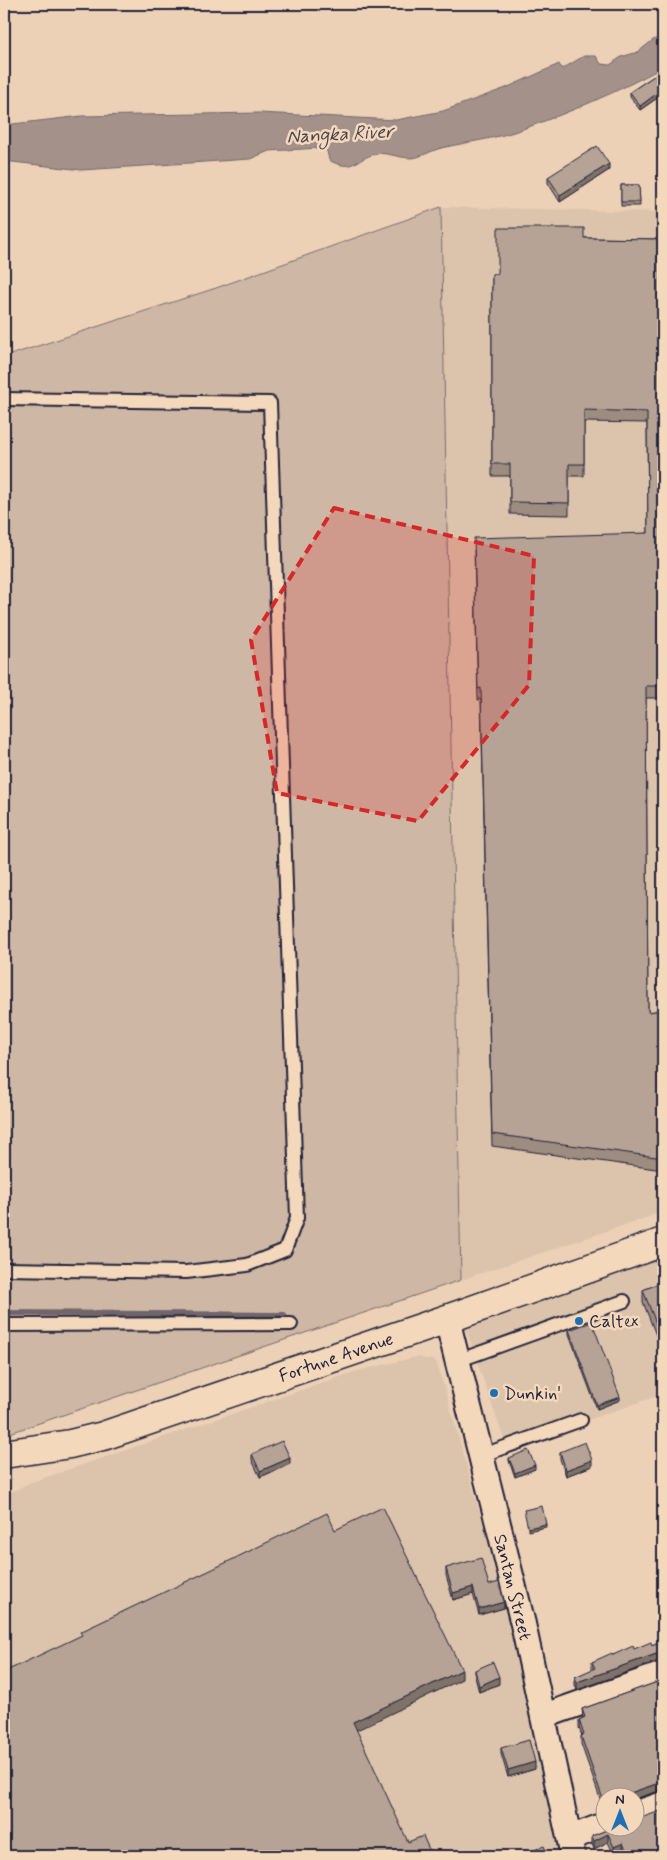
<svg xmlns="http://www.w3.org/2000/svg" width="667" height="1860" font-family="Mynerve,sans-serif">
<rect width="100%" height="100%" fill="#ecd1b6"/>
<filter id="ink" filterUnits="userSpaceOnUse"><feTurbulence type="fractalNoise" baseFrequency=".02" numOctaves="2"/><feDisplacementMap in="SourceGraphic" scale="10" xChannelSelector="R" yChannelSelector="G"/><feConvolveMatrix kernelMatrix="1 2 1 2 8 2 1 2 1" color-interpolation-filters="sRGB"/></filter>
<g filter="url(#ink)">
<g fill="#dcc3ac">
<path d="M 441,207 L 663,212 L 663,1212 L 461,1280 Z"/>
<path d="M 663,1251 L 663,1394 L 507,1448 L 464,1324 Z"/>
<path d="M 417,1357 L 436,1361 L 447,1396 L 508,1613 L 565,1856 L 4,1856 L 4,1496 L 29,1483 L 357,1371 Z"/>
</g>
<path fill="#ceb7a4" stroke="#786c70" d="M 441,207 L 461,1280 L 4,1435 L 4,357 L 216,288 Z"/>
<path fill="#a4928a" stroke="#70656a" d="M 663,36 L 663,67 C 618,92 568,113 520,130 C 494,139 468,142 441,148 C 433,150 425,155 417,157 C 404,161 388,151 375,154 C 356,159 352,173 329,160 L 327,151 L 320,148 L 269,151 L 250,159 L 82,170 L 4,161 L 4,125 L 82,116 L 259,113 L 396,120 L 443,111 L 506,88 L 559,64 L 562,69 L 584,56 L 596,56 L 601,64 L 610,65 L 621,57 L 638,52 L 653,40 Z"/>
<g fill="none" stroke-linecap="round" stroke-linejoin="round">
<path stroke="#70656a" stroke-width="6" d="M 4,1313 L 284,1315"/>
<g stroke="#22223b" stroke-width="16">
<g id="lane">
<path d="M 4,399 L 270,403 L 297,1218 L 285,1250 L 247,1265 L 186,1272 L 4,1269"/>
<path d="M 4,1325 L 291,1324"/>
<path d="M 457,1361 L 624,1301"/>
<path d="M 480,1456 L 581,1420"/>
</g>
</g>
<g stroke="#22223b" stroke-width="28">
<g id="street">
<path d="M 447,1319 L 523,1624 L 573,1856"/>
<path d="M 544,1716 L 663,1674"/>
<path d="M 634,1814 L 663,1804"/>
<path d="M 570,1838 L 604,1825"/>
</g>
</g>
<g stroke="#22223b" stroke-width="31">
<path id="secondary" d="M 4,1454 L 70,1444 L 103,1436 L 447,1319 L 663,1242"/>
</g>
<use href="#lane" stroke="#f4d8bb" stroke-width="12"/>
<use href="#street" stroke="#f4d8bb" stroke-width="24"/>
<use href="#secondary" stroke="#f4d8bb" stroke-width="28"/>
</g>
<g fill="#9d8c80" stroke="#22223b">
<path d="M 663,70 L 663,94 L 640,110 L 630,97 L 630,92 Z"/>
<path d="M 609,170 L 560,202 L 548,183 L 548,177 Z"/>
<path d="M 621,185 L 639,185 L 640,206 L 621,206 Z"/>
<path d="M 584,238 L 663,239 L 663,698 L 646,698 L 648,1012 L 663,1010 L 663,1170 L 492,1146 L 481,700 L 478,700 L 474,550 L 648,533 L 647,423 L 584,422 L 584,476 L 569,476 L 569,515 L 510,514 L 510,476 L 492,476 L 492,274 L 498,274 Z"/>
<path d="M 663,1282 L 663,1353 L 643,1302 L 643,1290 Z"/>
<path d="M 569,1330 L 620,1400 L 597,1409 L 569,1334 Z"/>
<path d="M 560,1452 L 592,1466 L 566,1476 L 560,1459 Z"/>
<path d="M 252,1454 L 290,1464 L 260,1477 L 252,1460 Z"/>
<path d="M 509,1458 L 535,1469 L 515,1477 L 509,1461 Z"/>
<path d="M 446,1568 L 489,1585 L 504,1608 L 479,1615 L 473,1594 L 453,1600 L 446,1575 Z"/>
<path d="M 663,1640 L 663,1661 L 659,1661 L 577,1690 L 575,1685 L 575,1677 L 592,1670 L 592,1662 L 613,1655 L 652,1645 Z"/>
<path d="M 475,1670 L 499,1684 L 479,1692 L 475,1677 Z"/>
<path d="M 663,1680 L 663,1791 L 604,1798 L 604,1810 L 581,1744 L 581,1736 L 582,1736 L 579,1728 L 579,1720 L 583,1718 L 582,1709 Z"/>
<path d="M 501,1748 L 535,1769 L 508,1777 L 501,1754 Z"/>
<path d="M 609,1829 L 663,1856 L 625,1856 L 623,1851 L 614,1855 L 608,1842 L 594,1849 L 592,1844 L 592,1836 Z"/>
</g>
<g fill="#7f7268" stroke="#22223b">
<path d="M 663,89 L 663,94 L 640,110 L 640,106 Z"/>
<path d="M 609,164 L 609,170 L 560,202 L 560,195 Z"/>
<path d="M 620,1397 L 620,1400 L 597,1409 L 597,1405 Z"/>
<path d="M 290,1458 L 290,1464 L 260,1477 L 260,1471 Z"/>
<path d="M 592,1460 L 592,1466 L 566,1476 L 566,1470 Z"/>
<path d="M 535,1465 L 535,1469 L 515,1477 L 515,1473 Z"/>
<path d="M 546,1524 L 546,1527 L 528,1531 L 528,1528 Z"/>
<path d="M 473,1587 L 473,1594 L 453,1600 L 453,1593 Z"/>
<path d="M 504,1602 L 504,1608 L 479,1615 L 479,1609 Z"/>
<path d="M 659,1653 L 659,1661 L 577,1690 L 577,1682 Z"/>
<path d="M 462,1670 L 462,1679 L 353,1732 L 353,1722 Z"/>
<path d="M 499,1677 L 499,1684 L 479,1692 L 479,1686 Z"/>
<path d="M 535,1762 L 535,1769 L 508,1777 L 508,1770 Z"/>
<path d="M 659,1783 L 659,1791 L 634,1799 L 634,1798 L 623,1798 L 630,1793 Z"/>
<path d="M 608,1834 L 608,1842 L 594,1849 L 594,1841 Z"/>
<path d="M 623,1843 L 623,1851 L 614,1855 L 614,1847 Z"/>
</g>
<g fill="#b6a395" stroke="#22223b">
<path d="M 663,70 L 663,89 L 640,106 L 630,92 Z"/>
<path d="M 597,146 L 609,164 L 560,195 L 548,177 Z"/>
<path d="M 621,185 L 639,185 L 640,202 L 621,202 Z"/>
<path d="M 498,228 L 584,228 L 584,238 L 663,239 L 663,686 L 646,686 L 648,1012 L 663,1010 L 663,1158 L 492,1134 L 481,688 L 478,689 L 474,538 L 648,533 L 647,412 L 584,410 L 584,464 L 569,464 L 569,503 L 510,502 L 510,464 L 492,464 L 492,274 L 498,274 Z"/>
<path d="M 663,1282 L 663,1341 L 643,1290 Z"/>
<path d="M 592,1322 L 620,1397 L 597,1405 L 569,1330 Z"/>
<path d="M 282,1441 L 290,1458 L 260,1471 L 252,1454 Z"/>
<path d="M 585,1442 L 592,1460 L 566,1470 L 560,1452 Z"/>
<path d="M 528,1450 L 535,1465 L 515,1473 L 509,1458 Z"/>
<path d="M 542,1506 L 546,1524 L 528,1528 L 524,1510 Z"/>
<path d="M 383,1507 L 462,1670 L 353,1722 L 408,1842 L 423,1836 L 432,1856 L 4,1856 L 4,1672 L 82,1635 L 80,1632 L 215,1568 L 327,1513 L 335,1530 Z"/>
<path d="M 481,1558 L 489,1585 L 499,1582 L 504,1602 L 479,1609 L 473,1587 L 453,1593 L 446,1568 Z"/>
<path d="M 663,1640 L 663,1652 L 659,1653 L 577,1682 L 575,1677 L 595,1668 L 592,1662 L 612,1653 L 613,1655 L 633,1646 L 634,1649 L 651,1642 L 652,1645 Z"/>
<path d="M 493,1662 L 499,1677 L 479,1686 L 475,1670 Z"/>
<path d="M 663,1680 L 663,1782 L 659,1783 L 630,1793 L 623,1798 L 604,1798 L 604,1802 L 581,1736 L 584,1735 L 579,1720 L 585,1717 L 582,1709 Z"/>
<path d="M 529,1740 L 535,1762 L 508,1770 L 501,1748 Z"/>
<path d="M 663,1810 L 663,1856 L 629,1856 L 623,1843 L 614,1847 L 608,1834 L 594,1841 L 592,1836 L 609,1829 L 612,1828 L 634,1828 L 634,1819 L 638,1819 Z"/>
<path d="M 544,1846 L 548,1856 L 523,1856 L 522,1855 Z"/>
</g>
</g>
<path fill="#d62828" fill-opacity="0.2" stroke="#d62828" stroke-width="4" stroke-dasharray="10 6" stroke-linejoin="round" d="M 334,508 L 534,556 L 529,685 L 418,821 L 277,793 L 251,640 Z"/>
<g fill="#1f6fb2" stroke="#f4d8bb" stroke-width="2">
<circle cx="579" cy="1321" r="5"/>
<circle cx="494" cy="1393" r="5"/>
</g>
<g text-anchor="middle" stroke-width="5" stroke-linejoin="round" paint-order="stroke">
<g font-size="18" fill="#22223b" stroke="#f4d8bb" text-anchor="start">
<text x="589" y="1327">Caltex</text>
<text x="504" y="1399">Dunkin'</text>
</g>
<g font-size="18" fill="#22223b" stroke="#f4d8bb">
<text transform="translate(336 1357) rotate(-19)" y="6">Fortune Avenue</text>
<text transform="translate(513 1587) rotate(76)" y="6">Santan Street</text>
</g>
<g font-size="19" font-style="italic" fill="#494453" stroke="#f4d8bb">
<text transform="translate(340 133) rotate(-3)" y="7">Nangka River</text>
</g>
</g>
<rect width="667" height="1860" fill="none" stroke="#f4d8bb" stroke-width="20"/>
<rect x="10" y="10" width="647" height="1840" fill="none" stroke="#22223b" stroke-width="2" filter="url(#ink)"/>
<g transform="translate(620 1812)"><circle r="24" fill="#f4d8bb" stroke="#a08f88"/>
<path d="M0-4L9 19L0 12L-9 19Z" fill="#1f6fb2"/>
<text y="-8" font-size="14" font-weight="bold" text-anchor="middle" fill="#22223b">N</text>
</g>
</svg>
